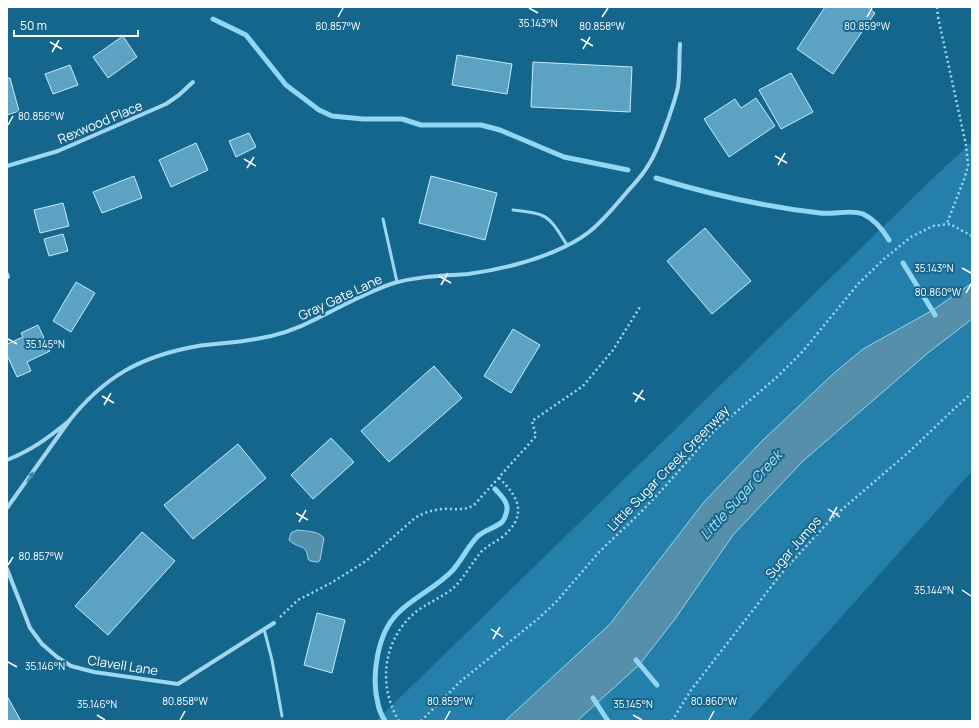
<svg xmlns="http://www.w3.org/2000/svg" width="979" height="728" font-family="Manrope,sans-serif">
<rect width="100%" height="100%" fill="#15668d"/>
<path fill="#2480aa" d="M 972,142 L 972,471 L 748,721 L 376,721 L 930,181 Z"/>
<g fill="#558faa" stroke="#92d6f3">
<path d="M 972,283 L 972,319 L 929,352 L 803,461 L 733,535 L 675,619 L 639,665 L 577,721 L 505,721 L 610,624 L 704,502 L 762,441 L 833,374 L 863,349 L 933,310 Z"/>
<path d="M 297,530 C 306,531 319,531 324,538 L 320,560 L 318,562 L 310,561 L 308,559 C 307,543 297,549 289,540 L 291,533 Z"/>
</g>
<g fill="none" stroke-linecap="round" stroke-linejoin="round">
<g stroke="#92d6f3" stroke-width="5">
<path d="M 213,19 L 246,35 L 286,85 L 319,110 L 332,116 L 363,119 L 402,119 L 421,125 L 481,125 L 500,130 L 564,157 L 628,170"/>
<path d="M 656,178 C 709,194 766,207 820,213 C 833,215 851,209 863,214 C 874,219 883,230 889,240"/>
<path d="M 903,263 L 935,315"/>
<path d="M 636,660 L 657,685"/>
<path d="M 593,698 L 608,721"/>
<path d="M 385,721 C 382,716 379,710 378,704 C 371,677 377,633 398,613 C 414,597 435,588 451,572 C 461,562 467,547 478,536 C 485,530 495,528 502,522 C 504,520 505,517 506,514 C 510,503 502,497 495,489"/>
</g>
</g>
<g fill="#5ca2c2" stroke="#c6ebfb">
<path d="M 825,7 L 867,7 L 875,13 L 833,74 L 797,49 Z"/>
<path d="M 123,36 L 137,57 L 108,78 L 93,57 Z"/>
<path d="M 457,55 L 512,64 L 507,94 L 452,85 Z"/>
<path d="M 533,62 L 632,67 L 630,112 L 531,107 Z"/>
<path d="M 70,65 L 78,85 L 53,94 L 45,74 Z"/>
<path d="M 791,73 L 813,112 L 781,129 L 759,90 Z"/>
<path d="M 7,78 L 10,78 L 19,111 L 7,115 Z"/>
<path d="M 756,98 L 775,126 L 729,157 L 704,119 L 735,99 L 741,108 Z"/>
<path d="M 249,133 L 256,147 L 236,157 L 229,141 Z"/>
<path d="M 196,143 L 208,170 L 171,187 L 159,160 Z"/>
<path d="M 134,176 L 142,198 L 102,213 L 93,192 Z"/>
<path d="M 431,176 L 497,193 L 485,240 L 419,223 Z"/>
<path d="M 63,203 L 69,226 L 40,233 L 34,210 Z"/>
<path d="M 705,228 L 751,281 L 712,314 L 667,261 Z"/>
<path d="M 63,234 L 68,251 L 49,256 L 44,239 Z"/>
<path d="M 76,282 L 95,293 L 71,332 L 53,321 Z"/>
<path d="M 38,325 L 50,351 L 27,362 L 31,371 L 17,377 L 7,355 L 7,344 L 23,337 L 21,333 Z"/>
<path d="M 513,329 L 540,345 L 511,393 L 484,376 Z"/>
<path d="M 434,366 L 462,398 L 389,462 L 361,431 Z"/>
<path d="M 331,438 L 354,462 L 313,499 L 291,475 Z"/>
<path d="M 238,444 L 266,478 L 193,539 L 164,505 Z"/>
<path d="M 142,532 L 175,561 L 108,635 L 75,606 Z"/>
<path d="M 317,613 L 345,620 L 332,673 L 304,665 Z"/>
<path d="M 7,696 L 21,721 L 7,721 Z"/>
</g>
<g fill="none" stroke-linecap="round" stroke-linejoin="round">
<g stroke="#a0d7f0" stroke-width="2.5" stroke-dasharray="2 3" stroke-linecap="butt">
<path d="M 937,7 L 938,17 L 966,145 L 968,165 L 965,177 L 947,223"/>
<path d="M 280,617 L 298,600 L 331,583 L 366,561 L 415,518 C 423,513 432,510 442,509 C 454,508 465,512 475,504 L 536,436 L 532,421 L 583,386 L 613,350 L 640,307"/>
<path d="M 399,721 C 377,685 383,638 417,611 C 428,603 440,598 451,590 C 463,580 471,564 481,552 C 487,546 494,543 501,538 C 527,517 521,499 499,478"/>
<path d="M 421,721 L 461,681 L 539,618 L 556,602 L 600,551 L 638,515 L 661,491 L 715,430 L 777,377 L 803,351 L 858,284 L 884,259 L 911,237 L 933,226 L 950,224 L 972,236"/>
<path d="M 672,721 L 691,690 L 781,574 L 831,519 L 910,451 L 955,408 L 972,393"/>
</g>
<g stroke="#a0d7f0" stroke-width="3">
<path d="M 513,210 C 549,214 548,215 567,245"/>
<path d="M 383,219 L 397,282"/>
<path d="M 264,629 L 272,660 L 282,716"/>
</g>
<g stroke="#a0d7f0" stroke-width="4">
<path d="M 7,166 L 58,151 L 166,104 L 179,95 L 193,82"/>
<path d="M 7,274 L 8,277"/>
<path d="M 69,421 C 105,376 141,356 198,346 C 217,343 237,343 256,339 C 276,336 297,329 316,319 C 342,306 366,292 394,283 C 420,276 441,276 468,274 C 483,272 499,269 514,265 C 538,259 570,247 589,232 C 603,221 615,206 627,192 C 635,183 643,175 649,164 C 658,150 663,133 669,117 C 672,108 676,97 678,87 C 680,73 679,58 680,44"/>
<path d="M 7,460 C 32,450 48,438 69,421 L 7,508"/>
<path d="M 7,569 L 30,628 L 42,644 L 57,657 L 71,666 L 94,672 L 178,684 L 274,623"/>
</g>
</g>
<defs><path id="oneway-solid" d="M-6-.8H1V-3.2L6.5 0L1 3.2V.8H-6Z"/></defs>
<use fill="#3882a6" href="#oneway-solid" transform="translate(30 477) rotate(-56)"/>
<path fill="none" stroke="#fff" stroke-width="1.5" d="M 529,8 L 538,13M 338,17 L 343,8M 602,17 L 608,8M 867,17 L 872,8M 581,39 L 593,46M 50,42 L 62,49M 583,49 L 590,37M 52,52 L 59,40M 8,125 L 13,116M 775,156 L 787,163M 244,159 L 256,166M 778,165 L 785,153M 247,168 L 254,157M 962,268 L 971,273M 439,276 L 451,283M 441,285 L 448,273M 966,293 L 971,284M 8,339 L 17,344M 633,393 L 645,400M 102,396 L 114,403M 635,402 L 643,390M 104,405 L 111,393M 828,509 L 840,517M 296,513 L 308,520M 830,519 L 837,507M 299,522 L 306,510M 8,565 L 13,557M 962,590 L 971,596M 491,629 L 503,637M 493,639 L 500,627M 8,662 L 17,667M 97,715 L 105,720M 633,715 L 642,720M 180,720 L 185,711M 445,720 L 450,711M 709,720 L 714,711"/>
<g text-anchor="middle" stroke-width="4" stroke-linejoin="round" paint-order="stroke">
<g font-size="13" fill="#fff" stroke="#15668d">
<text transform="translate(100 122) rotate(-23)" y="5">Rexwood Place</text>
<text transform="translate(340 297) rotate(-25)" y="5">Gray Gate Lane</text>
<text transform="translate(668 468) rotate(-46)" y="5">Little Sugar Creek Greenway</text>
<text transform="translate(793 547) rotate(-49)" y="5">Sugar Jumps</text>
<text transform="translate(123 665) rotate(9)" y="5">Clavell Lane</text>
</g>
<g font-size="14" font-style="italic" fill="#b0e2f7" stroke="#15668d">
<text transform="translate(741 495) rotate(-48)" y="5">Little Sugar Creek</text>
</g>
</g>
<g font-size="10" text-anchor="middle" fill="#fff" stroke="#15668d" stroke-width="4" stroke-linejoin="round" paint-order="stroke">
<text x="538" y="27">35.143°N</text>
<text x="338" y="30">80.857°W</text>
<text x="602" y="30">80.858°W</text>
<text x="867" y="30">80.859°W</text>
<text x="41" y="120">80.856°W</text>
<text x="934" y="272">35.143°N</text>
<text x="938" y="296">80.860°W</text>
<text x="45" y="348">35.145°N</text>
<text x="41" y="560">80.857°W</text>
<text x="934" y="594">35.144°N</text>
<text x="45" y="670">35.146°N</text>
<text x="185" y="705">80.858°W</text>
<text x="450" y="705">80.859°W</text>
<text x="714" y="705">80.860°W</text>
<text x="97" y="708">35.146°N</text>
<text x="633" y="708">35.145°N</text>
</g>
<rect width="979" height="728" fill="none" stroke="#ffffff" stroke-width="16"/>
<path d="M14 30v6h124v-6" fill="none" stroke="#ffffff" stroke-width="2"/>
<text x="20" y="30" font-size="12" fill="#ffffff" stroke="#15668d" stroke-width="3" paint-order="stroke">50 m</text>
</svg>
